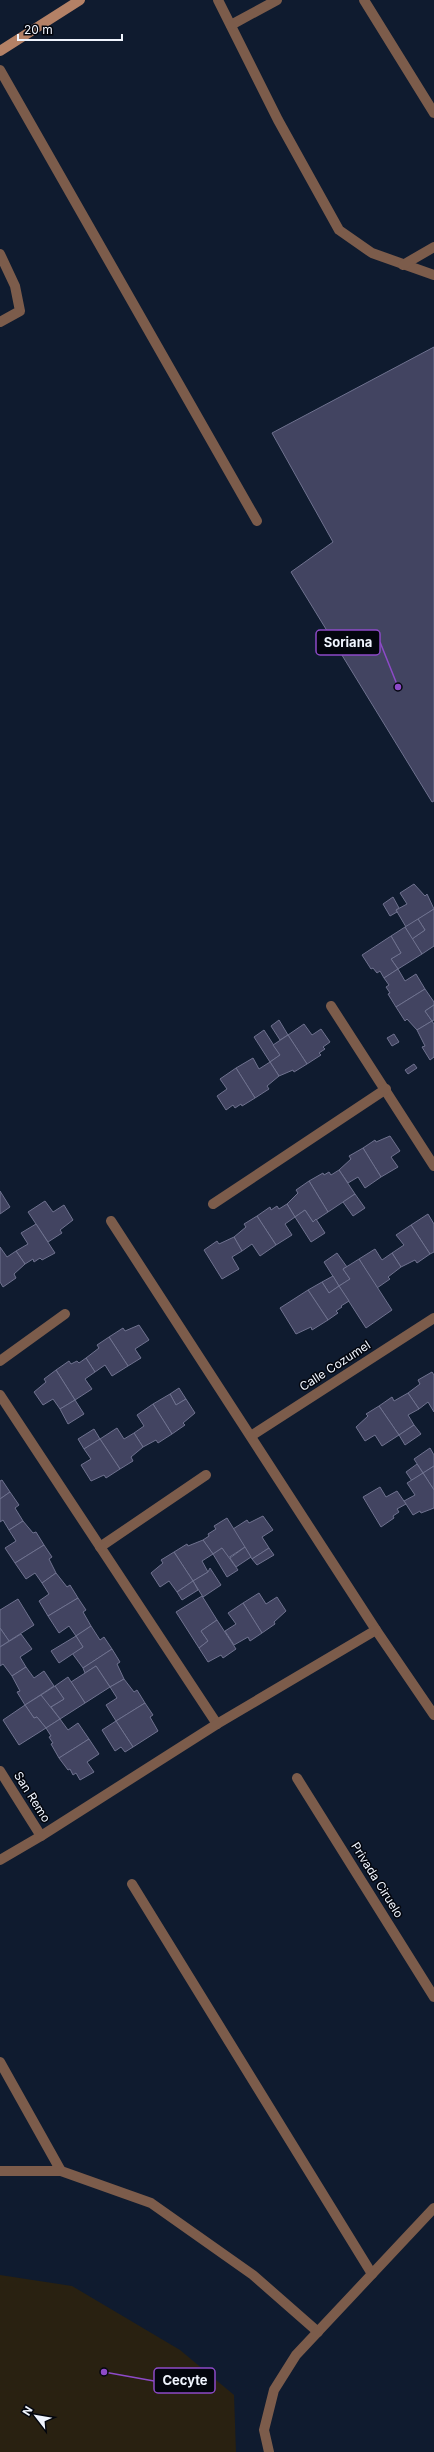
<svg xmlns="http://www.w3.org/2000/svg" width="434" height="2452" font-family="Inter,sans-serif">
<rect width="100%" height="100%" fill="#0f1b2f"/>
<path fill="#292111" d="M 0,2275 L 72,2286 L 180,2350 L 234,2395 L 236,2452 L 0,2452 Z"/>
<g fill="#424461" stroke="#6f728f">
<path d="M 434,347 L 434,801 L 432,802 L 291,572 L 333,542 L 272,433 Z"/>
<path d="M 414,884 L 425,896 L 427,894 L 434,909 L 406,927 L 396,910 L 407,904 L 400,893 Z"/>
<path d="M 393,897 L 399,908 L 396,910 L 397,912 L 390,916 L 383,904 Z"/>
<path d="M 434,909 L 434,946 L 422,954 L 412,939 L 425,930 L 418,919 Z"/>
<path d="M 418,919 L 425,930 L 412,939 L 405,927 Z"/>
<path d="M 405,927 L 422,954 L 398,969 L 391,959 L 401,953 L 391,936 Z"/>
<path d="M 391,936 L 401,953 L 391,959 L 398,969 L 384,978 L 380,971 L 377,973 L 373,968 L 371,969 L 362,955 Z"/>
<path d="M 398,969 L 405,981 L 416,974 L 425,989 L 396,1007 L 388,994 L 390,993 L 386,987 L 389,985 L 384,978 Z"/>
<path d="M 425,989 L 434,1002 L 434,1005 L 425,1011 L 432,1021 L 417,1030 L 407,1019 L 405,1021 L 396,1007 Z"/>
<path d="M 434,1005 L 434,1020 L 432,1021 L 425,1011 Z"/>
<path d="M 279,1020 L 288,1035 L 280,1040 L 271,1026 Z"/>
<path d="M 432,1021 L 434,1024 L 434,1057 L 430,1060 L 422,1047 L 425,1046 L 417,1030 Z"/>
<path d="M 304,1024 L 312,1035 L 321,1029 L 330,1042 L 323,1047 L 325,1049 L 319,1053 L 321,1055 L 307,1064 L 288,1035 Z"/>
<path d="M 264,1030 L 280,1055 L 270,1062 L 254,1037 Z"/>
<path d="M 394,1034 L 399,1042 L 392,1046 L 387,1038 Z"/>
<path d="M 288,1035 L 307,1064 L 294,1072 L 293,1070 L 279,1076 L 270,1062 L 280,1055 L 273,1045 Z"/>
<path d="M 253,1058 L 259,1069 L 270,1062 L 279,1076 L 267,1086 L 269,1089 L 255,1098 L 236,1068 Z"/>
<path d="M 414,1064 L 417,1068 L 408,1074 L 405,1070 Z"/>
<path d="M 236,1068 L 255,1098 L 242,1106 L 241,1104 L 235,1108 L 233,1105 L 226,1110 L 217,1096 L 227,1089 L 220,1079 Z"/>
<path d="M 390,1136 L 400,1151 L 391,1157 L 398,1167 L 381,1177 L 363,1148 L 375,1140 L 376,1142 Z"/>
<path d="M 363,1148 L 381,1177 L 365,1188 L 358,1177 L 348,1183 L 339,1170 L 351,1159 L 349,1156 Z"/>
<path d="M 339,1170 L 355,1194 L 328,1212 L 309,1181 L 323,1173 L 324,1175 L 329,1172 L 331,1175 Z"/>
<path d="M 309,1181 L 328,1212 L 313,1222 L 305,1210 L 295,1217 L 287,1204 L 298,1193 L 296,1190 Z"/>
<path d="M 0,1191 L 10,1207 L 0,1214 Z"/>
<path d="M 355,1194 L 365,1208 L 353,1216 L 343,1202 Z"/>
<path d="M 45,1201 L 53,1212 L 64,1205 L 73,1220 L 60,1230 L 62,1233 L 48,1242 L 28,1212 Z"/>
<path d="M 287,1204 L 295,1217 L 285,1224 L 292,1235 L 276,1245 L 257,1216 L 270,1207 L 271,1210 L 277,1206 L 279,1209 Z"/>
<path d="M 305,1210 L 313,1222 L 316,1219 L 325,1233 L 311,1242 L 295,1217 Z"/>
<path d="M 428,1214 L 434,1224 L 434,1252 L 430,1254 L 411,1225 Z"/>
<path d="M 257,1216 L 276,1245 L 260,1256 L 252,1244 L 242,1251 L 234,1237 L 246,1227 L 244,1224 Z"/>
<path d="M 36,1224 L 55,1253 L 42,1260 L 40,1258 L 34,1262 L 33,1259 L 25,1264 L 16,1251 L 28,1244 L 21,1233 Z"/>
<path d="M 411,1225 L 430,1254 L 417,1263 L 415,1260 L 401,1267 L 392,1253 L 404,1245 L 396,1235 Z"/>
<path d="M 234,1237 L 242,1251 L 232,1257 L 239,1269 L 222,1279 L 204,1250 L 217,1241 L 219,1244 Z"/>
<path d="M 0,1247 L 7,1257 L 16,1251 L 25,1264 L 14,1274 L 16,1278 L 3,1287 L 0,1282 Z"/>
<path d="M 375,1249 L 382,1260 L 392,1253 L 401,1267 L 388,1277 L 390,1279 L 377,1288 L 359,1259 Z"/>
<path d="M 337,1253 L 347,1267 L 343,1269 L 350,1279 L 339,1286 L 324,1262 Z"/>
<path d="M 359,1259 L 392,1310 L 366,1328 L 339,1286 L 350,1279 L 343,1269 Z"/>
<path d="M 333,1276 L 339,1286 L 329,1293 L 322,1282 Z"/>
<path d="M 322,1282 L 329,1293 L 339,1286 L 349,1301 L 341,1306 L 342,1307 L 336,1311 L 338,1313 L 328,1320 L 308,1290 Z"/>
<path d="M 308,1290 L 328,1320 L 312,1330 L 311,1327 L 296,1334 L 280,1308 Z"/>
<path d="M 139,1325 L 149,1340 L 135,1349 L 141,1358 L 128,1366 L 109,1337 L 123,1328 L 125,1331 Z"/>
<path d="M 109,1337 L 128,1366 L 112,1376 L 105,1365 L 95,1372 L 86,1358 L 99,1348 L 97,1345 Z"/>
<path d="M 86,1358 L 95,1372 L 85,1379 L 92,1389 L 75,1400 L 56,1370 L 69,1361 L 71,1364 L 77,1361 L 79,1363 Z"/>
<path d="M 56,1370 L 75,1400 L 60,1409 L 53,1399 L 43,1405 L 34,1392 L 46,1382 L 44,1379 Z"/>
<path d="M 432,1372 L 434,1375 L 434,1412 L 428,1402 L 419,1409 L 408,1393 L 420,1384 L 418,1380 Z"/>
<path d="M 179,1388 L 186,1399 L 176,1405 L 170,1394 Z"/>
<path d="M 408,1393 L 419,1409 L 408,1415 L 414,1425 L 399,1435 L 379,1406 L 392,1397 L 394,1401 Z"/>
<path d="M 170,1394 L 176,1405 L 186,1399 L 195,1413 L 183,1423 L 185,1425 L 172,1434 L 153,1404 Z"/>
<path d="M 75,1400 L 84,1414 L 68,1424 L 60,1409 Z"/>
<path d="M 153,1404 L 172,1434 L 158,1443 L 156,1440 L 143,1447 L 134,1433 L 144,1426 L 137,1415 Z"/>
<path d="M 379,1406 L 399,1435 L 382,1446 L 375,1435 L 365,1441 L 356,1427 L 368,1416 L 366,1414 Z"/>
<path d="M 414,1425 L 421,1434 L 405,1445 L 399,1435 Z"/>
<path d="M 117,1428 L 124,1439 L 134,1433 L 143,1447 L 131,1457 L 133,1461 L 120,1469 L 100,1439 Z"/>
<path d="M 94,1429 L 100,1439 L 84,1449 L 78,1439 Z"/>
<path d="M 100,1439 L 120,1469 L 106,1478 L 104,1475 L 91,1481 L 81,1465 L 91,1459 L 84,1449 Z"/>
<path d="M 430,1448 L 434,1455 L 434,1466 L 423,1473 L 414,1459 Z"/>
<path d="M 417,1464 L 423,1473 L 412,1481 L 406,1472 Z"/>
<path d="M 434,1466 L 434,1490 L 423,1473 Z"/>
<path d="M 423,1473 L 434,1490 L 434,1508 L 421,1513 L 420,1511 L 413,1515 L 404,1501 L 415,1495 L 407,1483 Z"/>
<path d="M 2,1480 L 10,1492 L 0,1499 L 0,1481 Z"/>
<path d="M 380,1487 L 386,1497 L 397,1491 L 406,1504 L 397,1509 L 399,1512 L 393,1516 L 394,1518 L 381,1527 L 363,1497 Z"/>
<path d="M 10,1492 L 19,1505 L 15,1508 L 23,1521 L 9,1530 L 3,1520 L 0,1522 L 0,1499 Z"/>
<path d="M 263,1516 L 273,1530 L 262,1537 L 269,1548 L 252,1559 L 233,1529 L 247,1520 L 249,1523 Z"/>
<path d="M 227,1518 L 245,1547 L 228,1558 L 222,1548 L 213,1554 L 203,1540 L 209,1536 L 208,1534 L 216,1529 L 214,1526 Z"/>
<path d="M 23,1521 L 33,1533 L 36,1532 L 44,1545 L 15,1563 L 5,1548 L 16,1541 L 9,1530 Z"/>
<path d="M 203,1540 L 213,1554 L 202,1561 L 208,1572 L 193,1581 L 174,1552 L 187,1544 L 188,1546 Z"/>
<path d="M 44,1545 L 52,1557 L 49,1559 L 56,1573 L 42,1583 L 35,1573 L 26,1579 L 15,1563 Z"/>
<path d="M 245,1547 L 251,1557 L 236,1567 L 230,1558 Z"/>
<path d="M 222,1548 L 238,1570 L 227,1577 L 213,1554 Z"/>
<path d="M 269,1548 L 274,1555 L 257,1565 L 252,1559 Z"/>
<path d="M 174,1552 L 193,1581 L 177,1592 L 169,1581 L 160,1587 L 151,1573 L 163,1563 L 161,1560 Z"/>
<path d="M 210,1568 L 221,1585 L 203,1597 L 193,1581 L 208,1572 Z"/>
<path d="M 56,1573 L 67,1587 L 70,1585 L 78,1598 L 48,1616 L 39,1601 L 49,1594 L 42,1583 Z"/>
<path d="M 193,1581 L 198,1590 L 182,1600 L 177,1592 Z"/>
<path d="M 259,1593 L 266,1604 L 277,1597 L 286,1611 L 274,1622 L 275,1624 L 262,1633 L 243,1603 Z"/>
<path d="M 202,1596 L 217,1620 L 201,1631 L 208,1641 L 199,1648 L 176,1612 Z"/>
<path d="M 78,1598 L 86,1610 L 83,1612 L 91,1626 L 76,1636 L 69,1626 L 59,1633 L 48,1616 Z"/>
<path d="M 18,1599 L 34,1625 L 9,1641 L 0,1628 L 0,1610 Z"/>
<path d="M 243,1603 L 262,1633 L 250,1641 L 248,1637 L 234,1645 L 225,1631 L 236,1624 L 228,1613 Z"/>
<path d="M 217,1620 L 236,1649 L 223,1658 L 221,1655 L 208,1662 L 199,1648 L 208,1641 L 201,1631 Z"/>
<path d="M 91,1626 L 100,1640 L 104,1637 L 112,1649 L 83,1668 L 72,1653 L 83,1647 L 76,1636 Z"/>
<path d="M 0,1628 L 9,1641 L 0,1647 Z"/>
<path d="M 21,1634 L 32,1649 L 20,1657 L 26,1667 L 12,1676 L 3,1664 L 0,1666 L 0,1647 Z"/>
<path d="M 76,1636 L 83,1647 L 59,1663 L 51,1651 Z"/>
<path d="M 112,1649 L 120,1662 L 117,1664 L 124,1679 L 110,1687 L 96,1666 L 85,1673 L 83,1668 Z"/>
<path d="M 96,1666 L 110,1687 L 85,1703 L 71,1682 Z"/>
<path d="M 26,1667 L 34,1678 L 44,1671 L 54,1686 L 25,1705 L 17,1692 L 20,1691 L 12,1676 Z"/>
<path d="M 68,1677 L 85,1703 L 60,1719 L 51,1707 L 64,1699 L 55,1686 Z"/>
<path d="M 124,1679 L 134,1692 L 137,1690 L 145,1703 L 116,1721 L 106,1705 L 117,1698 L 110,1687 Z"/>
<path d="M 55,1686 L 64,1699 L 49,1708 L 41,1695 Z"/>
<path d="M 41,1695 L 60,1719 L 46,1728 L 37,1717 L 34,1718 L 25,1705 Z"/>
<path d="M 145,1703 L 153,1715 L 150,1717 L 158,1731 L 133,1747 L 116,1721 Z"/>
<path d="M 25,1705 L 34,1718 L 37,1717 L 46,1728 L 19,1745 L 3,1720 Z"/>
<path d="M 60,1719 L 68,1730 L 78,1723 L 89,1739 L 59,1758 L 51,1744 L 53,1743 L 49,1737 L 51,1736 L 46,1728 Z"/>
<path d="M 116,1721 L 133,1747 L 125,1752 L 121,1747 L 115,1751 L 102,1730 Z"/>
<path d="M 89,1739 L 99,1754 L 87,1762 L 94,1772 L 80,1780 L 76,1773 L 73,1775 L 70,1769 L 68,1770 L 59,1758 Z"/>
</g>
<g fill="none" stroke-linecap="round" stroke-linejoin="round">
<g stroke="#7c5c4b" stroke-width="10">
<path d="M 218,0 L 278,120 L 339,230 L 372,253 L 434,275"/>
<path d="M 364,0 L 434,113"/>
<path d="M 231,25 L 277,0"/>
<path d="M 0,70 L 257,521"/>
<path d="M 0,254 L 15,286 L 20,311 L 0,322"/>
<path d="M 403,265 L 434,247"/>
</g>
<g stroke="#7c5c4b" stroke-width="10">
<path d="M 331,1006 L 434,1166"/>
<path d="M 213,1204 L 386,1089"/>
<path d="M 111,1221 L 376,1630 L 434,1715"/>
<path d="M 0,1361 L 65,1314"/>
<path d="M 0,1395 L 217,1724"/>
<path d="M 251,1436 L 434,1318"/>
<path d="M 100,1547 L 206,1475"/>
<path d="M 0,1771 L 41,1836"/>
<path d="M 297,1778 L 434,1997"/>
<path d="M 0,1860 L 41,1836 L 217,1724 L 376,1630"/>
<path d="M 132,1884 L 372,2274"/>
<path d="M 0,2062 L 61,2171"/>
<path d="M 0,2171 L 61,2171 L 151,2203 L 253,2275 L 318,2332"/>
<path d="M 269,2452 L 264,2430 L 274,2390 L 296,2355 L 434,2208"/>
</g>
<path stroke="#b48166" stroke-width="10" d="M 0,51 L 80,0"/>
</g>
<g text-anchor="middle" stroke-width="3" stroke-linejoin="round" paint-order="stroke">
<g font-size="12" fill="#f0f5fe" stroke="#03060e">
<text transform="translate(335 1366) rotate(-33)" y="4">Calle Cozumel</text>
<text transform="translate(32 1797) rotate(58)" y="4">San Remo</text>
<text transform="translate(377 1880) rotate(58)" y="4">Privada Ciruelo</text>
</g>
</g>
<path fill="none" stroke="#8d4ac8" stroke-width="1.5" d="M398 687L380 642M104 2372L154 2381"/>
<g fill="#8d4ac8" stroke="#03060e" stroke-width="1.5">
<circle cx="398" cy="687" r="4"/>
<circle cx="104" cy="2372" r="4"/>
</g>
<g fill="#03060e" stroke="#8d4ac8" stroke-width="1.5">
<rect x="316" y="630" width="64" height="25" rx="4"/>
<rect x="154" y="2368" width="61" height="25" rx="4"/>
</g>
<g font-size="13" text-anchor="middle" font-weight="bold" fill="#f0f5fe">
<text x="348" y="647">Soriana</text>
<text x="185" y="2385">Cecyte</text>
</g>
<g transform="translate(36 2416) rotate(301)" stroke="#03060e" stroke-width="3" paint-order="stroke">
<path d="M0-3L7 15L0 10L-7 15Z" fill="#f0f5fe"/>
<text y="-6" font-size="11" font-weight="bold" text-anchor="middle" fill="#f0f5fe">N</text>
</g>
<path d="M18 34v6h104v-6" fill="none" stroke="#f0f5fe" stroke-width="2"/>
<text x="24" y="34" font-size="12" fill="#f0f5fe" stroke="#03060e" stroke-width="3" paint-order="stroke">20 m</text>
</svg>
